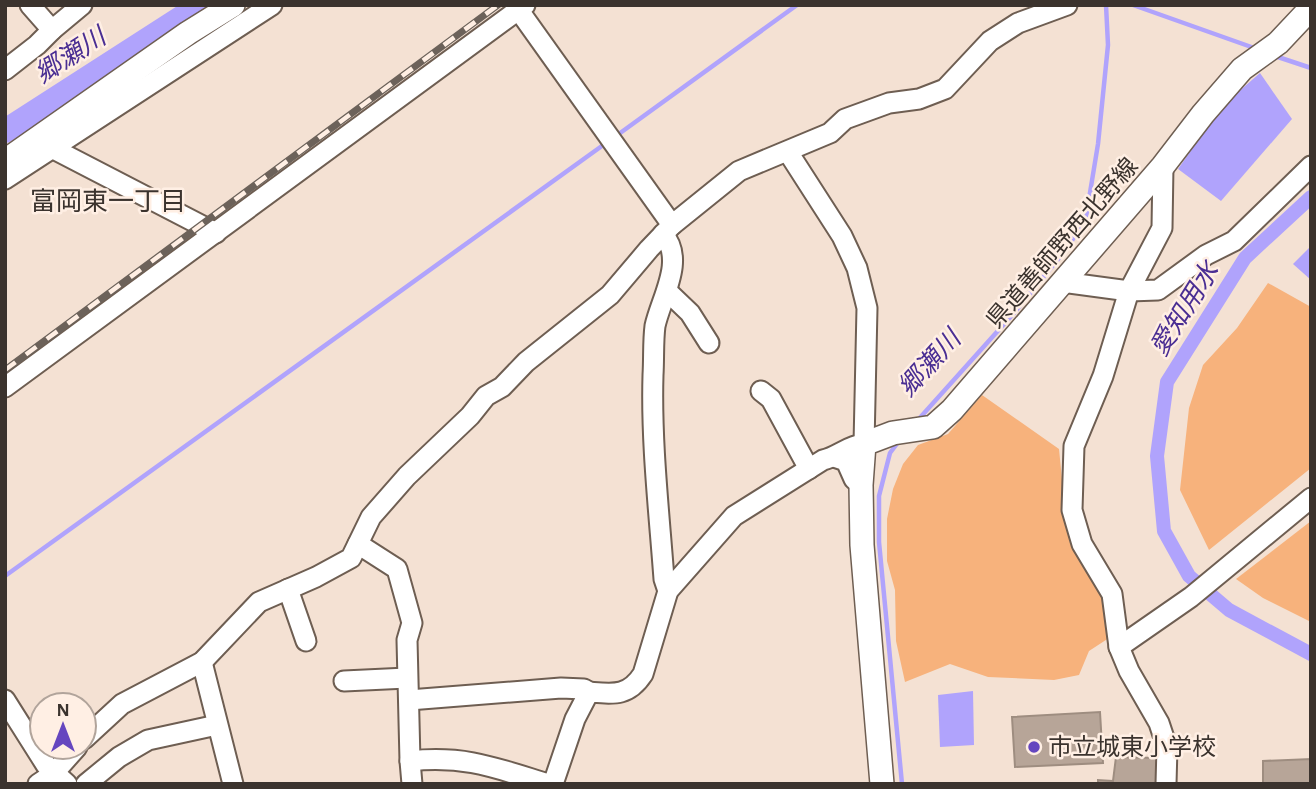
<svg xmlns="http://www.w3.org/2000/svg" width="1316" height="789" font-family="'Alegreya Sans','Noto Sans JP',sans-serif">
<rect width="100%" height="100%" fill="#f4e1d3"/>
<g fill="#f7b27c">
<path d="M 1268,283 L 1311,307 L 1311,468 L 1209,550 L 1180,490 L 1189,408 L 1203,365 L 1237,328 Z"/>
<path d="M 982,395 L 1059,449 L 1066,520 L 1105,600 L 1112,636 L 1089,651 L 1079,675 L 1054,680 L 988,677 L 950,664 L 905,682 L 896,641 L 895,590 L 887,561 L 887,519 L 893,489 L 903,464 L 918,445 L 948,434 Z"/>
<path d="M 1311,521 L 1311,622 L 1263,598 L 1236,579 Z"/>
</g>
<g fill="#b0a3fc">
<path d="M 1260,73 L 1292,119 L 1221,201 L 1178,169 L 1222,106 Z"/>
<path d="M 1311,246 L 1311,280 L 1293,264 Z"/>
<path d="M 973,691 L 974,745 L 940,747 L 938,695 Z"/>
</g>
<g fill="none" stroke-linecap="round" stroke-linejoin="round">
<g stroke="#b0a3fc" stroke-width="4.5">
<path d="M 1133,5 L 1257,49"/>
<path d="M 1275,56 L 1311,68"/>
<path d="M 616,136 L 797,5"/>
<path d="M 917,421 L 1013,314 L 1068,247 L 1086,217 L 1098,144 L 1108,45 L 1106,5"/>
<path d="M 899,441 L 890,453 L 879,496 L 879,542 L 902,784"/>
<path d="M 5,576 L 606,143"/>
</g>
<path stroke="#b0a3fc" stroke-width="14" d="M 1311,197 L 1245,258 L 1167,382 L 1157,456 L 1164,531 L 1189,576 L 1229,610 L 1311,654"/>
<path stroke="#b0a3fc" stroke-width="24" d="M 5,131 L 201,5"/>
</g>
<g fill="#b7a598" stroke="#9e8d80" stroke-width="2">
<path d="M 1100,712 L 1103,763 L 1015,767 L 1012,717 Z"/>
<path d="M 1116,757 L 1158,758 L 1158,784 L 1098,784 L 1098,780 L 1113,781 Z"/>
<path d="M 1311,759 L 1311,784 L 1263,784 L 1263,761 Z"/>
</g>
<g fill="none" stroke-linecap="round" stroke-linejoin="round">
<g stroke="#6e5e52" stroke-width="23">
<g id="minor">
<path d="M 30,5 L 52,30 L 82,5"/>
<path d="M 515,5 L 672,225"/>
<path d="M 5,70 L 37,45 L 52,30"/>
<path d="M 46,145 L 216,233"/>
<path d="M 1163,166 L 1162,228 L 1129,291 L 1103,376 L 1074,446 L 1072,510 L 1082,544 L 1112,594 L 1119,647 L 1129,671 L 1159,723 L 1167,747 L 1166,784"/>
<path d="M 5,179 L 272,5"/>
<path d="M 663,234 C 686,260 661,298 655,326 C 653,341 654,359 653,375 C 651,442 659,511 664,579 L 668,591"/>
<path d="M 1062,282 L 1129,291 L 1158,290 L 1206,255 L 1234,241 L 1311,166"/>
<path d="M 667,291 L 690,313 L 709,343"/>
<path d="M 5,387 L 525,5"/>
<path d="M 761,391 L 771,399 L 809,469"/>
<path d="M 834,457 L 846,461 L 854,479 L 861,485"/>
<path d="M 358,544 L 397,569 L 412,623 L 407,640 L 410,761 L 412,784"/>
<path d="M 288,589 L 306,641"/>
<path d="M 1119,647 L 1191,597 L 1311,498"/>
<path d="M 202,662 L 233,784"/>
<path d="M 344,681 L 407,678"/>
<path d="M 5,700 L 46,765 L 67,784"/>
<path d="M 409,700 L 561,688 L 584,689 L 589,692"/>
<path d="M 84,739 L 122,704 L 202,662 L 259,602 L 316,577 L 351,558 L 371,517 L 407,476 L 470,416 L 486,396 L 502,387 L 526,362 L 610,295 L 649,249 L 672,225 L 739,171 L 830,133 L 845,119 L 889,103 L 919,99 L 945,89 L 990,41 L 1018,23 L 1067,5"/>
<path d="M 410,761 C 465,755 496,768 548,784"/>
<path d="M 38,784 L 53,774 L 77,747"/>
<path d="M 86,784 L 119,757 L 148,740 L 217,725"/>
<path d="M 553,784 L 575,719 L 589,692 C 613,694 628,697 643,674 L 668,591 L 734,516 L 823,460 C 839,456 847,446 864,444 L 867,308 L 857,268 L 842,236 L 788,152"/>
</g>
</g>
<g stroke="#6e5e52" stroke-width="26">
<g id="major">
<path d="M 5,161 L 188,33 L 233,5"/>
<path d="M 882,784 L 862,545 L 861,485 L 864,444 L 893,433 L 933,427 L 952,410 L 1163,166 L 1203,114 L 1242,69 L 1278,43 L 1311,8"/>
</g>
</g>
<use href="#minor" stroke="#fff" stroke-width="19"/>
<use href="#major" stroke="#fff" stroke-width="23"/>
<g stroke="#6c625a" stroke-width="7">
<path id="rail" d="M 5,370 L 498,5"/>
</g>
<use href="#rail" stroke="#ffefe4" stroke-width="4.5" stroke-dasharray="13" stroke-linecap="butt"/>
</g>
<circle fill="#6546bf" stroke="#ffefe4" stroke-width="2.5" cx="1034" cy="747" r="7"/>
<g text-anchor="middle" stroke-width="5" stroke-linejoin="round" paint-order="stroke">
<g font-size="24" fill="#3b332e" stroke="#ffefe4">
<text transform="translate(1062 243) rotate(-49)" y="8">県道善師野西北野線</text>
</g>
<g font-size="24" fill="#3b332e" stroke="#ffefe4" text-anchor="start">
<text x="1048" y="755">市立城東小学校</text>
</g>
<g font-size="26" font-style="italic" fill="#4a2e93" stroke="#ffefe4">
<text transform="translate(70 55) rotate(-33)" y="9">郷瀬川</text>
<text transform="translate(1184 309) rotate(-58)" y="9">愛知用水</text>
<text transform="translate(929 363) rotate(-48)" y="9">郷瀬川</text>
</g>
<g font-size="26" fill="#3b332e" stroke="#ffefe4">
<text x="108" y="210">富岡東一丁目</text>
</g>
</g>
<rect width="1316" height="789" fill="none" stroke="#3b332e" stroke-width="14"/>
<g transform="translate(63 726)"><circle r="33" fill="#ffefe4" stroke="#b1a49b" stroke-width="2"/>
<path d="M0-5L12 26L0 18L-12 26Z" fill="#6546bf"/>
<text y="-10" font-size="19" font-weight="bold" text-anchor="middle" fill="#3b332e">N</text>
</g>
</svg>
